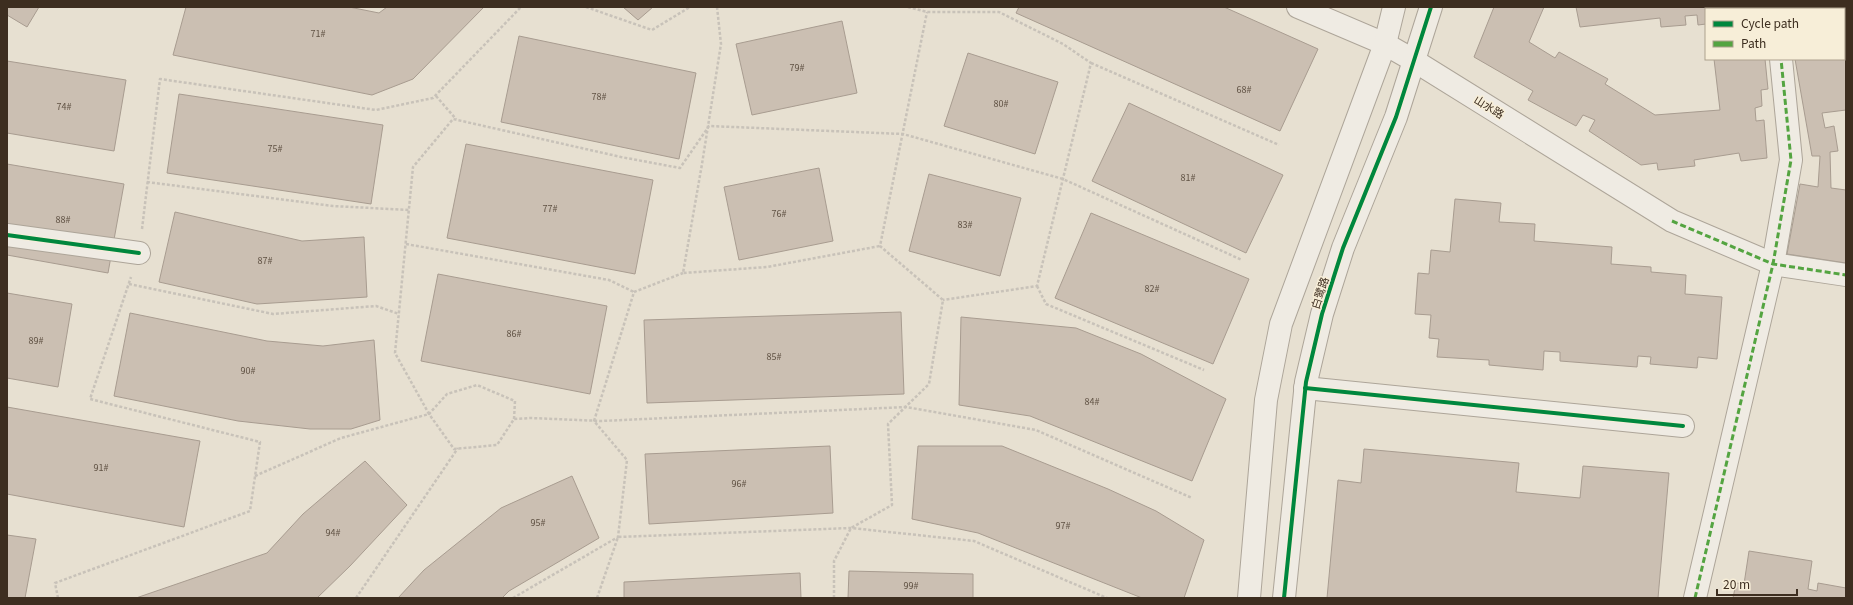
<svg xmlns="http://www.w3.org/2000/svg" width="1853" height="605" font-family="Georgia,'Noto Sans SC',serif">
<rect width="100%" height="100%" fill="#e7e0d1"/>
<g fill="#cbbfb2" stroke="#a89c90">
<path d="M 7,7 L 39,7 L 27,27 L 7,15 Z"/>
<path d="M 186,7 L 349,7 L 379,13 L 387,7 L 484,7 L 413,79 L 372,95 L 173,55 Z"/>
<path d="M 623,7 L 653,7 L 638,20 Z"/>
<path d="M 1019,7 L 1224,7 L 1318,49 L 1280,131 L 1016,13 Z"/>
<path d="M 1494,7 L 1544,7 L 1529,42 L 1555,58 L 1559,52 L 1608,79 L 1605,84 L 1655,115 L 1720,110 L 1714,59 L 1765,59 L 1768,89 L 1761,90 L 1762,106 L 1755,108 L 1756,121 L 1764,120 L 1767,158 L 1741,161 L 1739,153 L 1694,160 L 1695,166 L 1658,170 L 1657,163 L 1641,165 L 1589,131 L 1595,120 L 1583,115 L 1576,126 L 1528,100 L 1533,91 L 1474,57 Z"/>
<path d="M 1576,7 L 1751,7 L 1751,9 L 1706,9 L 1706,24 L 1698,25 L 1697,15 L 1685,16 L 1686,25 L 1661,27 L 1660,18 L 1580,27 Z"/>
<path d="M 842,21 L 857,93 L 752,115 L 736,44 Z"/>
<path d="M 519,36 L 696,73 L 679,159 L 501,122 Z"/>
<path d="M 1844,40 L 1846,40 L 1846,110 L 1822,113 L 1825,128 L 1834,126 L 1838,151 L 1830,152 L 1831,188 L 1846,190 L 1846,263 L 1787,254 L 1800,184 L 1818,187 L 1820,156 L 1812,156 L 1795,59 L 1844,59 Z"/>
<path d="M 968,53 L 1058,82 L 1035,154 L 944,126 Z"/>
<path d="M 7,61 L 126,80 L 114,151 L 7,133 Z"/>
<path d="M 179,94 L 383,125 L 371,204 L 167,173 Z"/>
<path d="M 1129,103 L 1283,175 L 1246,253 L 1092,181 Z"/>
<path d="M 466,144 L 653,180 L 635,274 L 447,238 Z"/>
<path d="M 7,164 L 124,184 L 108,273 L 7,255 Z"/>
<path d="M 819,168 L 833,241 L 739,260 L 724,187 Z"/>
<path d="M 929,174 L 1021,198 L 1000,276 L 909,251 Z"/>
<path d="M 1455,199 L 1501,203 L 1499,222 L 1535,224 L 1534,241 L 1612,247 L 1611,264 L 1651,267 L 1651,272 L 1686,275 L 1685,294 L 1722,297 L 1717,359 L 1698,357 L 1697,368 L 1650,364 L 1651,357 L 1638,356 L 1637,367 L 1560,361 L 1560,352 L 1544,351 L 1543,370 L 1489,365 L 1489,360 L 1437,357 L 1439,339 L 1429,338 L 1431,315 L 1415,314 L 1418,273 L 1429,274 L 1431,250 L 1450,252 Z"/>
<path d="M 175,212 L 302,241 L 364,237 L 367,297 L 257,304 L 159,282 Z"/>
<path d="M 1091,213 L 1249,279 L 1213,364 L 1055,298 Z"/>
<path d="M 438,274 L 607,306 L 590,394 L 421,361 Z"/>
<path d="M 7,293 L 72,304 L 58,387 L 7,378 Z"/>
<path d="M 901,312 L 904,394 L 647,403 L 644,320 Z"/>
<path d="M 130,313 L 267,341 L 323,346 L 374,340 L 380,420 L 351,429 L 310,429 L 238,421 L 114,396 Z"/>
<path d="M 961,317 L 1076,328 L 1141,354 L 1226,399 L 1192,481 L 1030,416 L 959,405 Z"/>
<path d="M 7,407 L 200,441 L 184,527 L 7,494 Z"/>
<path d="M 830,446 L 833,513 L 649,524 L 645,454 Z"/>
<path d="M 918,446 L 1002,446 L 1108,489 L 1156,511 L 1204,540 L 1184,598 L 1142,598 L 978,533 L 912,519 Z"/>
<path d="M 1364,449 L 1519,463 L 1516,492 L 1580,498 L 1583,466 L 1669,473 L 1658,598 L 1327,598 L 1338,480 L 1361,483 Z"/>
<path d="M 365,461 L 407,505 L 350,566 L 317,598 L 136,598 L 267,553 L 303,514 Z"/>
<path d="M 572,476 L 599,538 L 509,591 L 502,598 L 398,598 L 424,570 L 501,508 Z"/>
<path d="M 7,535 L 36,539 L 25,598 L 7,598 Z"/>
<path d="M 1749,551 L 1812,561 L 1808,589 L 1817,591 L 1818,583 L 1846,588 L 1846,598 L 1733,598 L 1736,583 L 1744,584 Z"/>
<path d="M 849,571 L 973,574 L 973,598 L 848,598 Z"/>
<path d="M 800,573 L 801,598 L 624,598 L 624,582 Z"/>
</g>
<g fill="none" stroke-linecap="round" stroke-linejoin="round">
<g stroke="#ada599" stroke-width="24">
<g id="minor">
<path d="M 1298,7 L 1385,44 L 1413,60 L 1672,221 L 1773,264 L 1846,275"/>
<path d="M 1777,7 L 1777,9"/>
<path d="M 1844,10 L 1846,9"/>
<path d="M 7,235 L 139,253"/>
<path d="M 1305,388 L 1683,426"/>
<path d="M 1249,598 L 1266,400 L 1281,324 L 1385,44 L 1394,7"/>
<path d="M 1284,598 L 1306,382 L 1322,314 L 1343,248 L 1396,117 L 1431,7"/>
<path d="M 1695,598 L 1773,264 L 1791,160 L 1781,59"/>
</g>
</g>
<g stroke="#c8c2b9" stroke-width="2.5" stroke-dasharray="3 2" stroke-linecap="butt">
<path d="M 586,7 L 652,30 L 690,7"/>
<path d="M 717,7 L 721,44 L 702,164 L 683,273 L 767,267 L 880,246"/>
<path d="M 908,7 L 927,12 L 999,12 L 1063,44 L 1091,63 L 1037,286 L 943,300"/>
<path d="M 1091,63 L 1279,145"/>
<path d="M 436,96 L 456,119"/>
<path d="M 147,182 L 333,206 L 409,210"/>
<path d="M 142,229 L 160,79 L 376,110 L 433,98 L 521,7"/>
<path d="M 406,244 L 609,280 L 634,292"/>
<path d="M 129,284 L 273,314 L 376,306 L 399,314"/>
<path d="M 1037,286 L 1046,304 L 1204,370"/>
<path d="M 514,419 L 515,401 L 477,385 L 447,394 L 429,414 L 454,449 L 497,445 L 514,419 L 531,418 L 601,421 L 906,407 L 1036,430 L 1192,498"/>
<path d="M 255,476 L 341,438 L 429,414 L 395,353 L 413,167 L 453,119 L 621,157 L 680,168 L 709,126 L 903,134 L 1063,179 L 1242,260"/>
<path d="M 58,598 L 55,583 L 250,511 L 260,442 L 90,399 L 131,277"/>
<path d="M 356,598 L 458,448"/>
<path d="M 513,598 L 618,537 L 627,460 L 594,421 L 634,292 L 683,273"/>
<path d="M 597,598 L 618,537 L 851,528 L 974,541 L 1107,598"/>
<path d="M 834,598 L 834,561 L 851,528 L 892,505 L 888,424 L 929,384 L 943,300 L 880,246 L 927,12"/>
</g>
<use href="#minor" stroke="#efebe3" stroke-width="22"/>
<g stroke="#54a441" stroke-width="3" stroke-dasharray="6 3" stroke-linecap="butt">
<path d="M 1777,7 L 1777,9"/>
<path d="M 1844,10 L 1846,9"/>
<path d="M 1672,221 L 1773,264 L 1846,275"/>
<path d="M 1695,598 L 1773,264 L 1791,160 L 1781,59"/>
</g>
<g stroke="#f7eed8" stroke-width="6">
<g id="cycleway">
<path d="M 7,235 L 139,253"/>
<path d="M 1305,388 L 1683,426"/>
<path d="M 1284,598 L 1306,382 L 1322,314 L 1343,248 L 1396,117 L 1431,7"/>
</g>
</g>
<use href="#cycleway" stroke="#00873e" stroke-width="4"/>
</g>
<g text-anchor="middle" stroke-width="3" stroke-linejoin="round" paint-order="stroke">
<g font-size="9" fill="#605244">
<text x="318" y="37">71#</text>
<text x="797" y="71">79#</text>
<text x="1244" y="93">68#</text>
<text x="599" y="100">78#</text>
<text x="1001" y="107">80#</text>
<text x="64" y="110">74#</text>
<text x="275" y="152">75#</text>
<text x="1188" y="181">81#</text>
<text x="550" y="212">77#</text>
<text x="779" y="217">76#</text>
<text x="63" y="223">88#</text>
<text x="965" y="228">83#</text>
<text x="265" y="264">87#</text>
<text x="1152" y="292">82#</text>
<text x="514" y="337">86#</text>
<text x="36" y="344">89#</text>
<text x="774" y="360">85#</text>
<text x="248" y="374">90#</text>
<text x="1092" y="405">84#</text>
<text x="101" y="471">91#</text>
<text x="739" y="487">96#</text>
<text x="538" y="526">95#</text>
<text x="1063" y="529">97#</text>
<text x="333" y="536">94#</text>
<text x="911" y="589">99#</text>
</g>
<g font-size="11" fill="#3d2e20" stroke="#f7eed8">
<text transform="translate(1489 107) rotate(32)" y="4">山水路</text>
<text transform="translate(1320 293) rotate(-72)" y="4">白鹭路</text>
</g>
</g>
<rect width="1853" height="605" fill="none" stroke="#3d2e20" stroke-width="16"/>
<rect x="1705" y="8" width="140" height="52" fill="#f7eed8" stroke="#ada18e"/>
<rect x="1713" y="21" width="20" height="6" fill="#00873e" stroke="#ada18e"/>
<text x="1741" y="28" font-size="12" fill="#3d2e20">Cycle path</text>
<rect x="1713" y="41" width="20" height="6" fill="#54a441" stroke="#ada18e"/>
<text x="1741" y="48" font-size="12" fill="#3d2e20">Path</text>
<path d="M1717 589v6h80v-6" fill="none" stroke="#3d2e20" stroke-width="2"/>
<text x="1723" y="589" font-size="12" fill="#3d2e20" stroke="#f7eed8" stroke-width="3" paint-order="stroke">20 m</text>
</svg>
